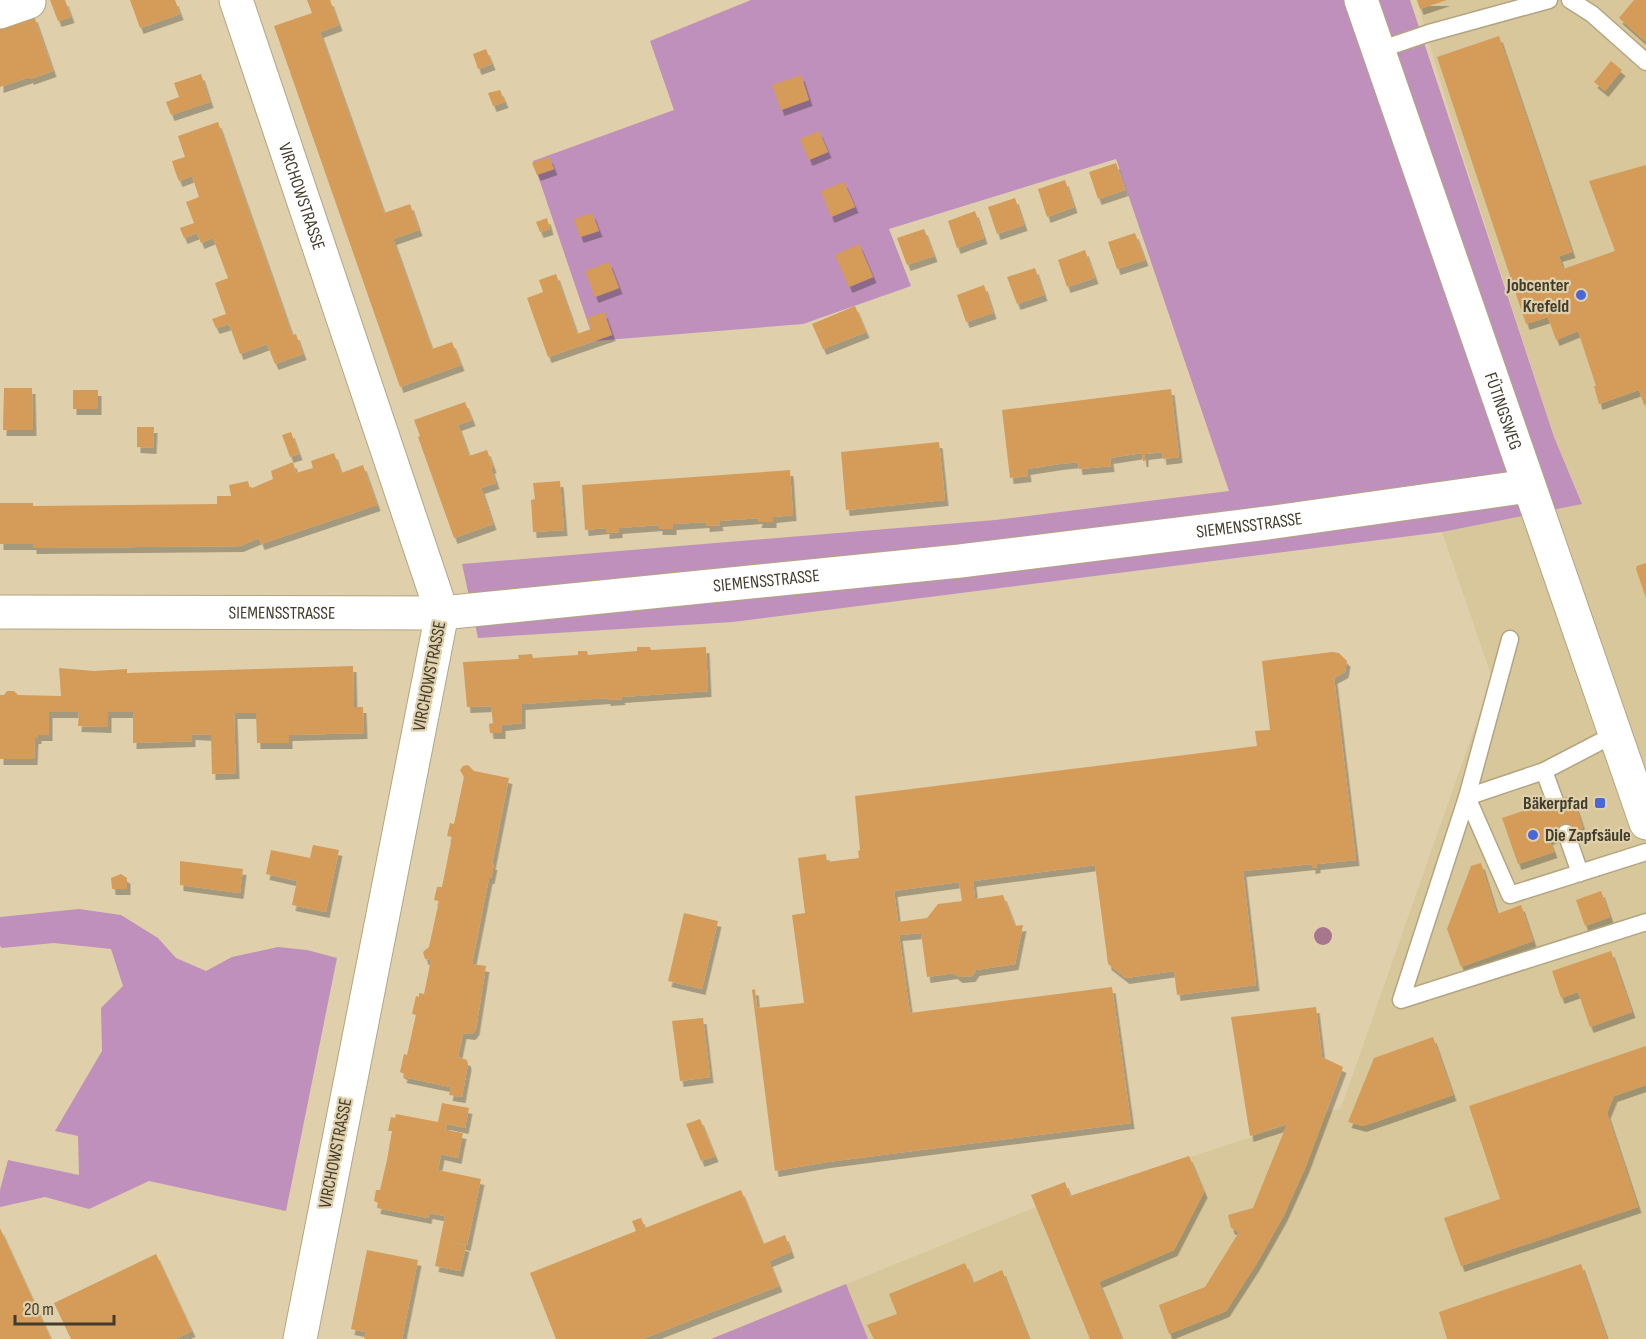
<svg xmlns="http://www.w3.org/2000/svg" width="1646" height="1339" font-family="'Sofia Sans Condensed',sans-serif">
<defs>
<filter id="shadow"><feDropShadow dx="3.5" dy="6" stdDeviation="0" flood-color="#0004"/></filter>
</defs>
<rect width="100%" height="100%" fill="#dfd0ab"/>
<path fill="#d8c79a" d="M 1417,0 L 1646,0 L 1646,1339 L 711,1339 L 1036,1207 L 1341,1108 L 1492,678 L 1442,532 L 1582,503 L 1554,437 L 1455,131 Z"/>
<g fill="#be90bb">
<path d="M 751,0 L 1410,0 L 1554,437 L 1582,504 L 1442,532 L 733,622 L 478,638 L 462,564 L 995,520 L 1229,491 L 1116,159 L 889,229 L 911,286 L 803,324 L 594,341 L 533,161 L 674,110 L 650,41 Z"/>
<path d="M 79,909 L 121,915 L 158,938 L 176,958 L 206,971 L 232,957 L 278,947 L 307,950 L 337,958 L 286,1211 L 149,1181 L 89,1209 L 45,1197 L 0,1207 L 0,1190 L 8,1160 L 79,1175 L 78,1136 L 55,1131 L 102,1051 L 101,1008 L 123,986 L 111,949 L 54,943 L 2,948 L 0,946 L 0,917 Z"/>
<path d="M 846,1284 L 868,1339 L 711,1339 Z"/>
</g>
<g fill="#d59b58" fill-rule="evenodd" filter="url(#shadow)">
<path d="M 50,0 L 65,0 L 71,17 L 58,21 Z"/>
<path d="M 130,0 L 175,0 L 180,14 L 140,28 Z"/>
<path d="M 307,0 L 330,0 L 339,25 L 320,32 L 384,213 L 410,204 L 419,230 L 393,239 L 426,333 L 432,349 L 452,342 L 461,365 L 400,387 L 274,26 L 312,13 Z"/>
<path d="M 1417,0 L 1447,0 L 1420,9 Z"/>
<path d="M 1634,0 L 1646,0 L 1646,42 L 1619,18 Z"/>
<path d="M 34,16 L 53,71 L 30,79 L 30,77 L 0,87 L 0,28 Z"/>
<path d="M 1499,36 L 1572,252 L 1559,256 L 1563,269 L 1615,251 L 1589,181 L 1646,165 L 1646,404 L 1644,405 L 1639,390 L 1599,404 L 1594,386 L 1596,386 L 1578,331 L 1556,340 L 1548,317 L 1526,324 L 1437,57 Z"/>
<path d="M 486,49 L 492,64 L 478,69 L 473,54 Z"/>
<path d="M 1611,61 L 1622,70 L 1605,91 L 1594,82 Z"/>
<path d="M 201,74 L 210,102 L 171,115 L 166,102 L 179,97 L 174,83 Z"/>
<path d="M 801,75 L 809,100 L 781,110 L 772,85 Z"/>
<path d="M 500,90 L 505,102 L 493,106 L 488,93 Z"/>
<path d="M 218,122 L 292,335 L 296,334 L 303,354 L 275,364 L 267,344 L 240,354 L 229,324 L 216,328 L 212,319 L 226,314 L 215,283 L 228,278 L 213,238 L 201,243 L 197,233 L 184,238 L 180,228 L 194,223 L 186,202 L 199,197 L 192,176 L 179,181 L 175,171 L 172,161 L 185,157 L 178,136 Z"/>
<path d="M 819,131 L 828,152 L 809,160 L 800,139 Z"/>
<path d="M 549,157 L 554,169 L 537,175 L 532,163 Z"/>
<path d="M 1116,163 L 1125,190 L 1098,199 L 1089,172 Z"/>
<path d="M 1065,180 L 1074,207 L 1047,217 L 1038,189 Z"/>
<path d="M 844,182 L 855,207 L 831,217 L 821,191 Z"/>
<path d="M 1015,198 L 1024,225 L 997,234 L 988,207 Z"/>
<path d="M 975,211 L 984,238 L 957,248 L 948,221 Z"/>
<path d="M 592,213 L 599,231 L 580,237 L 574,219 Z"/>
<path d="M 547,218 L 550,229 L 540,232 L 536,222 Z"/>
<path d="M 924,229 L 934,256 L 907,265 L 897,238 Z"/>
<path d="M 1135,233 L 1145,260 L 1117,269 L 1108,242 Z"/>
<path d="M 859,244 L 873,277 L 849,287 L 835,255 Z"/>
<path d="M 1085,250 L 1095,278 L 1067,287 L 1058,260 Z"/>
<path d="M 609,262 L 619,288 L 595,297 L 585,271 Z"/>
<path d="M 1035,268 L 1044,295 L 1017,304 L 1007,277 Z"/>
<path d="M 556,274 L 577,334 L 591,329 L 587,318 L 604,312 L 612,335 L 548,357 L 527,298 L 543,292 L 539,280 Z"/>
<path d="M 984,285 L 993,313 L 966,322 L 957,295 Z"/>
<path d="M 855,306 L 866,332 L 823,349 L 812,324 Z"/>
<path d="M 4,388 L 32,388 L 33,430 L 3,430 Z"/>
<path d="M 1171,389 L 1179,457 L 1163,459 L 1162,452 L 1145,454 L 1145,461 L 1143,461 L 1142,453 L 1129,455 L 1110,458 L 1111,466 L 1079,469 L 1078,462 L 1059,464 L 1027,469 L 1028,476 L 1010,478 L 1002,410 Z"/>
<rect x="73" y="390" width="25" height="19"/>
<path d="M 465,402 L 472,420 L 458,425 L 469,456 L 487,450 L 493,467 L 491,468 L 496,483 L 481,488 L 493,524 L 454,538 L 418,437 L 420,436 L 414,420 Z"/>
<path d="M 137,427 L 154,427 L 153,448 L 137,447 Z"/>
<path d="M 291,432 L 299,454 L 290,457 L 282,435 Z"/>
<path d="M 939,442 L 945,500 L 846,510 L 841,452 Z"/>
<path d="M 334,453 L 341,473 L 363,465 L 377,505 L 261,544 L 259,538 L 240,546 L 33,548 L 33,544 L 0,544 L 0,503 L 33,503 L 33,506 L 217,504 L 217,496 L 231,496 L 229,485 L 248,481 L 250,489 L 273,479 L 271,471 L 293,462 L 296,473 L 313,468 L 311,461 Z"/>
<path d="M 790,470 L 793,515 L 773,517 L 773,522 L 758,522 L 759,518 L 719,521 L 720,525 L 706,526 L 706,522 L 673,524 L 673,529 L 659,529 L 659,525 L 619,528 L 619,532 L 606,533 L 606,528 L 585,530 L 582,485 Z"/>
<path d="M 560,481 L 564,530 L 533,532 L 531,500 L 535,499 L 533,483 Z"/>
<path d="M 1646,563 L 1646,598 L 1636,569 L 1637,566 Z"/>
<path d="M 637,647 L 650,647 L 651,650 L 706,647 L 708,691 L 621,697 L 622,699 L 607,700 L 607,698 L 522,704 L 522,723 L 502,725 L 502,733 L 490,733 L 489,724 L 493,723 L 491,706 L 467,707 L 463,662 L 519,659 L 518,655 L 532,654 L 533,658 L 578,655 L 578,651 L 587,651 L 588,655 L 637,651 Z"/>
<path d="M 1332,652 L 1339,653 L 1347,661 L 1345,672 L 1334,678 L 1356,860 L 1317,864 L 1317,867 L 1312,868 L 1312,864 L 1243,871 L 1256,985 L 1177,995 L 1174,971 L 1126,978 L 1108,964 L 1095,865 L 973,881 L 975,899 L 1003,895 L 1015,926 L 1023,925 L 1015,964 L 976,970 L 972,976 L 959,977 L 954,973 L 927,977 L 921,933 L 899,935 L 910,1013 L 1112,987 L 1131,1123 L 827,1162 L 775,1171 L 752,990 L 755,989 L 757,1008 L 804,1003 L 792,915 L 805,913 L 798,858 L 826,854 L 827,862 L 859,858 L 858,851 L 860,850 L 855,796 L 1257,746 L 1255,731 L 1270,730 L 1262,661 ZM 959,882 L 962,901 L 938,904 L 927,918 L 898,922 L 894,891 Z"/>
<path d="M 353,666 L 354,707 L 363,707 L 364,733 L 289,735 L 289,743 L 257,743 L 256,713 L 234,713 L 236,773 L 212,774 L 211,735 L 192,734 L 192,741 L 133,743 L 133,712 L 108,712 L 108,727 L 78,726 L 79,712 L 49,712 L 49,735 L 38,735 L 38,738 L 35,738 L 34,759 L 0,759 L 0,695 L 4,695 L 7,691 L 14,691 L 18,695 L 61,696 L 59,668 L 94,671 L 127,669 L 127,673 Z"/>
<path d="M 468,765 L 474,771 L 509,778 L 492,864 L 494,864 L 491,878 L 489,878 L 472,964 L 486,966 L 476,1029 L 472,1034 L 463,1033 L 458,1057 L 467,1060 L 468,1064 L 462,1097 L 449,1095 L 451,1087 L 403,1077 L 404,1074 L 400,1072 L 404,1054 L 407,1055 L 416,1015 L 412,1014 L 416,996 L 419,997 L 419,993 L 424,994 L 431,960 L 425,959 L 423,952 L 429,947 L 439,901 L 434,900 L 437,887 L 442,887 L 452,837 L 447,836 L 450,823 L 454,824 L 464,777 L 460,770 L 463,766 Z"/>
<path d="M 1572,795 L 1583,828 L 1549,839 L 1554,852 L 1518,864 L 1502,818 Z"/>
<path d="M 313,845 L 339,850 L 326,912 L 292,905 L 297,881 L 266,874 L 271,850 L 310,858 Z"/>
<path d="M 180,861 L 243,869 L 240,893 L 180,885 Z"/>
<path d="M 1481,863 L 1497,914 L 1521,905 L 1533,941 L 1461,967 L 1447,929 L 1471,866 Z"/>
<path d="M 121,874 L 127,878 L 127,889 L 112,889 L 111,878 Z"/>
<path d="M 1601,891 L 1610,917 L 1585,926 L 1576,900 Z"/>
<path d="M 684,913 L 718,921 L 702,989 L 668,981 Z"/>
<path d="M 1611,951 L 1632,1012 L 1590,1027 L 1578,992 L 1561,998 L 1552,971 Z"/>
<path d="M 1316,1007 L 1322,1057 L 1343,1067 L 1306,1166 L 1284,1215 L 1257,1263 L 1226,1311 L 1169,1334 L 1159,1305 L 1205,1287 L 1239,1232 L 1231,1228 L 1228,1215 L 1253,1208 L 1287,1124 L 1250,1136 L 1231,1017 Z"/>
<path d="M 703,1018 L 710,1077 L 680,1081 L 672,1021 Z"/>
<path d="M 1433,1037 L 1453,1095 L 1363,1126 L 1348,1122 L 1374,1058 Z"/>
<path d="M 1646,1046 L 1646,1085 L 1614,1096 L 1607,1113 L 1638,1207 L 1461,1266 L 1444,1218 L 1500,1199 L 1469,1106 Z"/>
<path d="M 442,1103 L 469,1108 L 465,1128 L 447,1124 L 446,1130 L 463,1133 L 458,1158 L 441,1154 L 438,1170 L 481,1179 L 467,1245 L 448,1241 L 466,1246 L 460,1271 L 435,1266 L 445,1216 L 429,1213 L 428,1218 L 377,1208 L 378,1203 L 374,1201 L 376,1190 L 380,1190 L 387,1160 L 392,1131 L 388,1131 L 391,1117 L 395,1118 L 396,1114 L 438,1122 Z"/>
<path d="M 700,1119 L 715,1156 L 701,1161 L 686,1124 Z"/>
<path d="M 1189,1156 L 1204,1192 L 1174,1250 L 1099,1282 L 1122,1339 L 1090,1339 L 1031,1195 L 1065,1182 L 1070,1196 Z"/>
<path d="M 741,1190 L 763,1244 L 785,1235 L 791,1252 L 769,1261 L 779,1286 L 642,1339 L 556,1339 L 530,1273 L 636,1231 L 632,1221 L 641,1218 L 645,1228 Z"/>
<path d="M 0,1228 L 51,1339 L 0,1339 Z"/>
<path d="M 367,1250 L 418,1260 L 402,1339 L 364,1339 L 366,1332 L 351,1329 Z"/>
<path d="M 156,1254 L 192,1331 L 175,1339 L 71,1339 L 54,1303 Z"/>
<path d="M 965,1263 L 973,1283 L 1002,1270 L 1029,1339 L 874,1339 L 867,1325 L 897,1314 L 889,1294 Z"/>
<path d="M 1581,1264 L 1607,1339 L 1447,1339 L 1439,1312 Z"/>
</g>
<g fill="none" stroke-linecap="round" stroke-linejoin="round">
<g stroke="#b3a581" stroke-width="19">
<g id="service">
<path d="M 1570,0 L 1592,14 L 1646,62"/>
<path d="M 1379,50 L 1429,33 L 1549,0"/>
<path d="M 1510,639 L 1467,797 L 1510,895 L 1646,852"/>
<path d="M 1544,771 L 1615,734"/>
<path d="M 1555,801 L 1544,771 L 1467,797 L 1401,1000 L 1646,922"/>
<path d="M 1566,833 L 1580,873"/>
</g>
</g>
<g stroke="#b3a581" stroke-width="35">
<g id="minor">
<path id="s1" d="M 236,0 L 442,613 L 300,1339"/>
<path id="s2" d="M 1361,0 L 1646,823"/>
<path d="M 0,12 L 29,2 L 28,0"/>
<path id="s3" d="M 0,612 L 442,613 L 960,561 L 1267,523 L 1529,486"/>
</g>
</g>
<use href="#service" stroke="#fff" stroke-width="16"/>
<use href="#minor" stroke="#fff" stroke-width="33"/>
</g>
<circle fill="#a6768d" cx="1323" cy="936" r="9"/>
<g fill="#4967db" stroke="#dfd0ab" stroke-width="2">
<circle cx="1581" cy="295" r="6"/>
<rect x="1594" y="797" width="12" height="12" rx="3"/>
<circle cx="1533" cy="835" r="6"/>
</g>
<g text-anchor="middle" stroke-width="4.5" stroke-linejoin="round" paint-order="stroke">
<g font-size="18" fill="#423c2d" stroke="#dfd0ab">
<text dy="6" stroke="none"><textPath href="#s1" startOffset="207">VIRCHOWSTRASSE</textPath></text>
<text dy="6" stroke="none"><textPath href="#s2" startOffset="435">FÜTINGSWEG</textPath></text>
<text dy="6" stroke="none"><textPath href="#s3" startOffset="1254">SIEMENSSTRASSE</textPath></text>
<text dy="6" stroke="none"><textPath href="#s3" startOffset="768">SIEMENSSTRASSE</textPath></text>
<text dy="6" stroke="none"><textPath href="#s3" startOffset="282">SIEMENSSTRASSE</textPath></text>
<text transform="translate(429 676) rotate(-79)" y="6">VIRCHOWSTRASSE</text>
<text transform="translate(335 1153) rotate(-79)" y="6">VIRCHOWSTRASSE</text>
</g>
<g font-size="18" font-weight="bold" fill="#423c2d" stroke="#dfd0ab" text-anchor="end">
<text x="1569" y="291">Jobcenter<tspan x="1569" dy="21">Krefeld</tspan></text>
<text x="1588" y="809">Bäkerpfad</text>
<text x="1545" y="841" text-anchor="start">Die Zapfsäule</text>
</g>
</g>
<path d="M15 1315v9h99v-9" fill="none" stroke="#423c2d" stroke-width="3"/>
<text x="24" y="1315" font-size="18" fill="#423c2d" stroke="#dfd0ab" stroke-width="4.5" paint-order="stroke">20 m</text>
</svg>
